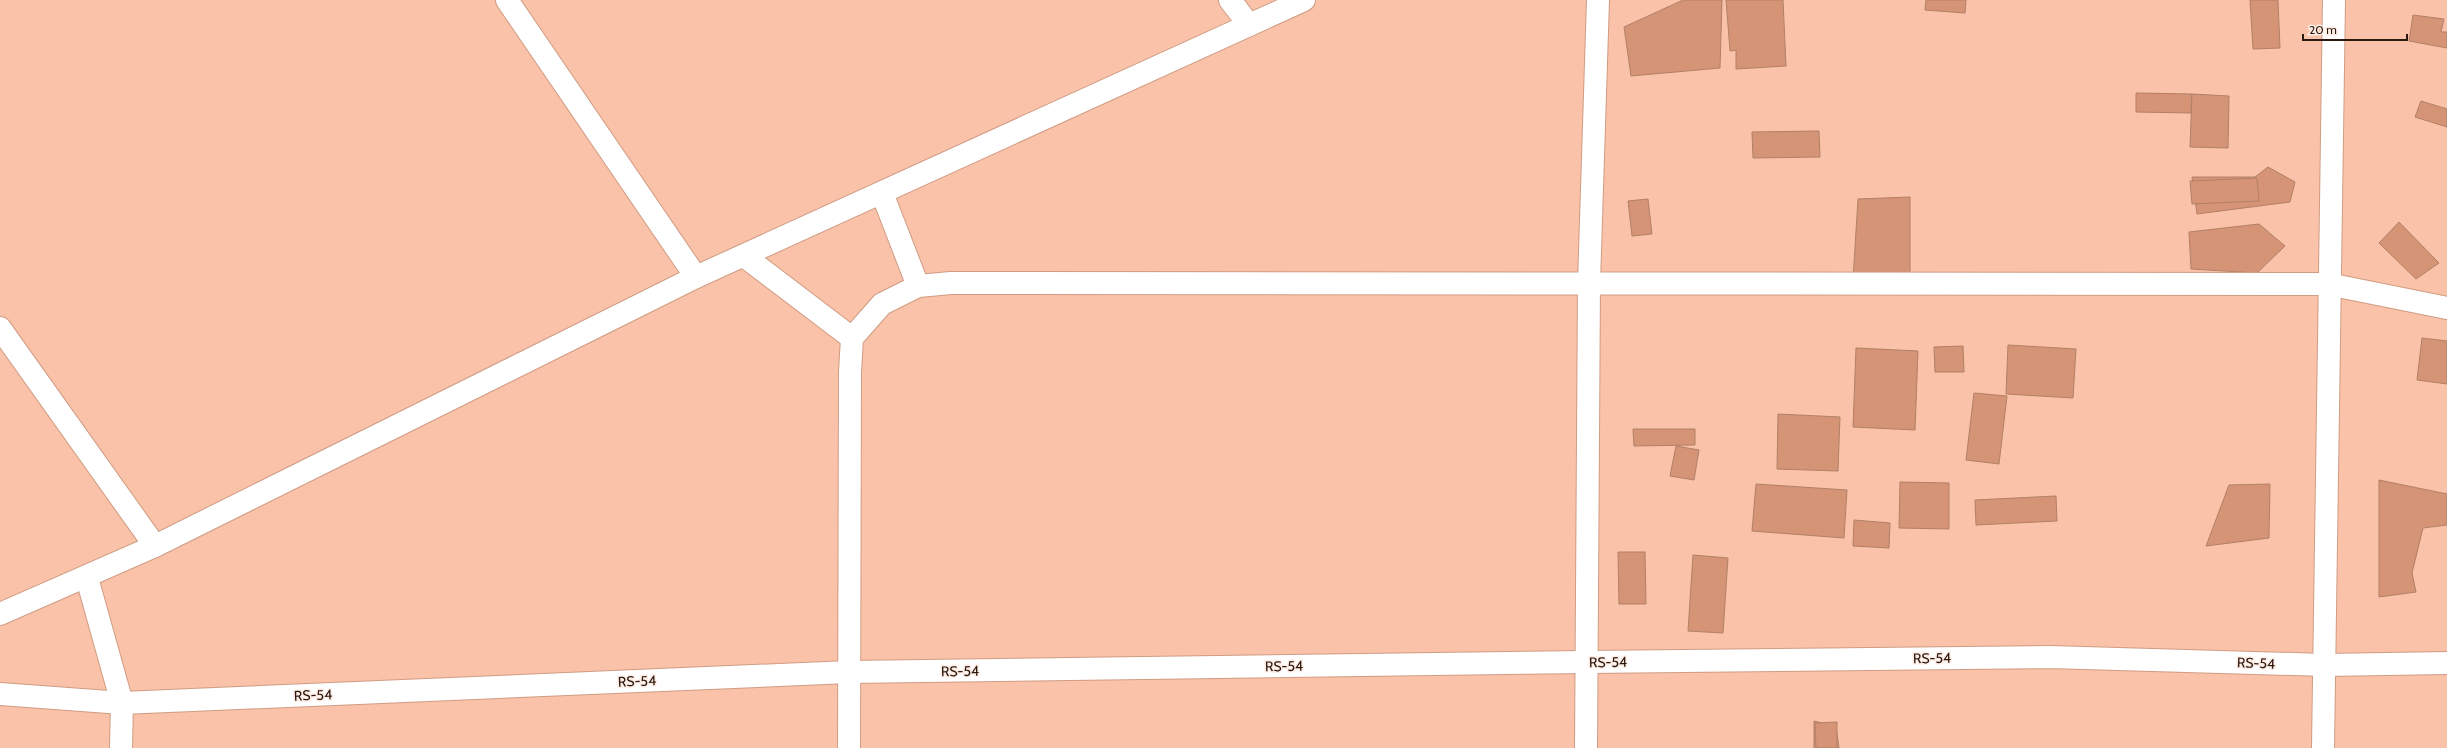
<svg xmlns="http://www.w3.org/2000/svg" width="2447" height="748" font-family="Cabin,sans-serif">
<rect width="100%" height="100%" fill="#f9c2a9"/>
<g fill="#d59475" stroke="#b28068">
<path d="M 1683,0 L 1722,0 L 1720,68 L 1631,76 L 1624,27 Z"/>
<path d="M 1726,0 L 1783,0 L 1786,66 L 1736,69 L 1736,50 L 1730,51 Z"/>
<path d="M 1926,0 L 1966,0 L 1965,13 L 1925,10 Z"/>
<path d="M 2250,0 L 2278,0 L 2280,48 L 2253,49 Z"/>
<path d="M 2413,15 L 2444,19 L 2441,32 L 2447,32 L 2447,48 L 2409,41 Z"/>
<path d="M 2136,93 L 2192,94 L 2191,113 L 2136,112 Z"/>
<path d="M 2192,94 L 2229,96 L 2228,148 L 2190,147 Z"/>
<path d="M 2421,101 L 2447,109 L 2447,127 L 2415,117 Z"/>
<path d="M 1819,131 L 1820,157 L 1753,158 L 1752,132 Z"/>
<path d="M 2268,167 L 2295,182 L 2290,202 L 2197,214 L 2192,177 L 2255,177 Z"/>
<path d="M 2257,178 L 2259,201 L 2192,204 L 2190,181 Z"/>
<path d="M 1910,197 L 1910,283 L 1853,279 L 1858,199 Z"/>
<path d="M 1648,199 L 1652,234 L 1632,236 L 1628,201 Z"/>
<path d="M 2399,222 L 2439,263 L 2416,279 L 2379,243 Z"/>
<path d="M 2259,224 L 2285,246 L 2257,273 L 2191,269 L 2189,232 Z"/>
<path d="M 2422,338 L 2447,341 L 2447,384 L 2417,380 Z"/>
<path d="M 2008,345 L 2076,349 L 2073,398 L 2006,394 Z"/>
<path d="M 1963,346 L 1964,372 L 1935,372 L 1934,347 Z"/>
<path d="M 1856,348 L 1918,351 L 1915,430 L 1853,427 Z"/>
<path d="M 1974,393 L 2007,396 L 1999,464 L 1966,460 Z"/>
<path d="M 1778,414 L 1840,417 L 1838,471 L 1777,469 Z"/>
<path d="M 1633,429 L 1695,429 L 1695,445 L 1634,446 Z"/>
<path d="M 1676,446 L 1699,450 L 1694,480 L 1670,476 Z"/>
<path d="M 2379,480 L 2447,494 L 2447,525 L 2423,528 L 2412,573 L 2416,592 L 2379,597 Z"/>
<path d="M 1900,482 L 1949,483 L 1949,529 L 1899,528 Z"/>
<path d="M 1756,484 L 1847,490 L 1844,538 L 1752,531 Z"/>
<path d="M 2270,484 L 2269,538 L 2206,546 L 2229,485 Z"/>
<path d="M 2056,496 L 2057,521 L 1976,525 L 1975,500 Z"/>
<path d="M 1854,520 L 1890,523 L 1889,548 L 1853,546 Z"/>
<path d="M 1618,552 L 1645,552 L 1646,604 L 1619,604 Z"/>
<path d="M 1693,555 L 1728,558 L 1723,633 L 1688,631 Z"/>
<path d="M 1814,721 L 1836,727 L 1839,748 L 1814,748 Z"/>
<path d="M 1837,722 L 1837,748 L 1816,748 L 1815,723 Z"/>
</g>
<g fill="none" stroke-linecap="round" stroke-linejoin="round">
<g stroke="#d09c84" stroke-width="24">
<g id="street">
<path d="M 507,0 L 696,277"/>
<path d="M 1230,0 L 1249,25"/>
<path d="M 744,256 L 852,338"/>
<path d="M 918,286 L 951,283 L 2328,284 L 2447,308"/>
<path d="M 0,328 L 155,546"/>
<path d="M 87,578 L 122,703 L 121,748"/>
<path d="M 0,694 L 122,703 L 849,672 L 1587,662 L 2050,657 L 2325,665 L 2447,663"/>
<path d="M 849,748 L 850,372 L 852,338 L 882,304 L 918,286 L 882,193"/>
<path d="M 1586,748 L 1589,283 L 1598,0"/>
</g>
</g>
<g stroke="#d09c84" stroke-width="24">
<g id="secondary">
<path d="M 0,614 L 155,546 L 696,277 L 1304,0"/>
<path d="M 2323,748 L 2334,0"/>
</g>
</g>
<use href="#street" stroke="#fff" stroke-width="22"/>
<use href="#secondary" stroke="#fff" stroke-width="22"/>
</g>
<g text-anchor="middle" stroke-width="3" stroke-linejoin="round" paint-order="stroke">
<g font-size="14" fill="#2b180f" stroke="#feede5">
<text transform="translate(1932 658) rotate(-1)" y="5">RS-54</text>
<text transform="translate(1608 662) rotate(-1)" y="5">RS-54</text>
<text transform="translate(2256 663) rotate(2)" y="5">RS-54</text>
<text transform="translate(1284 666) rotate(-1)" y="5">RS-54</text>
<text transform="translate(960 671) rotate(-1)" y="5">RS-54</text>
<text transform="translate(637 681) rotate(-2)" y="5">RS-54</text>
<text transform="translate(313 695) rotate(-2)" y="5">RS-54</text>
</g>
</g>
<path d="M2303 34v6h104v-6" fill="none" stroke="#2b180f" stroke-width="2"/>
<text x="2309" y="34" font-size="12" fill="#2b180f" stroke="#feede5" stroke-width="3" paint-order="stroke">20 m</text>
</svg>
